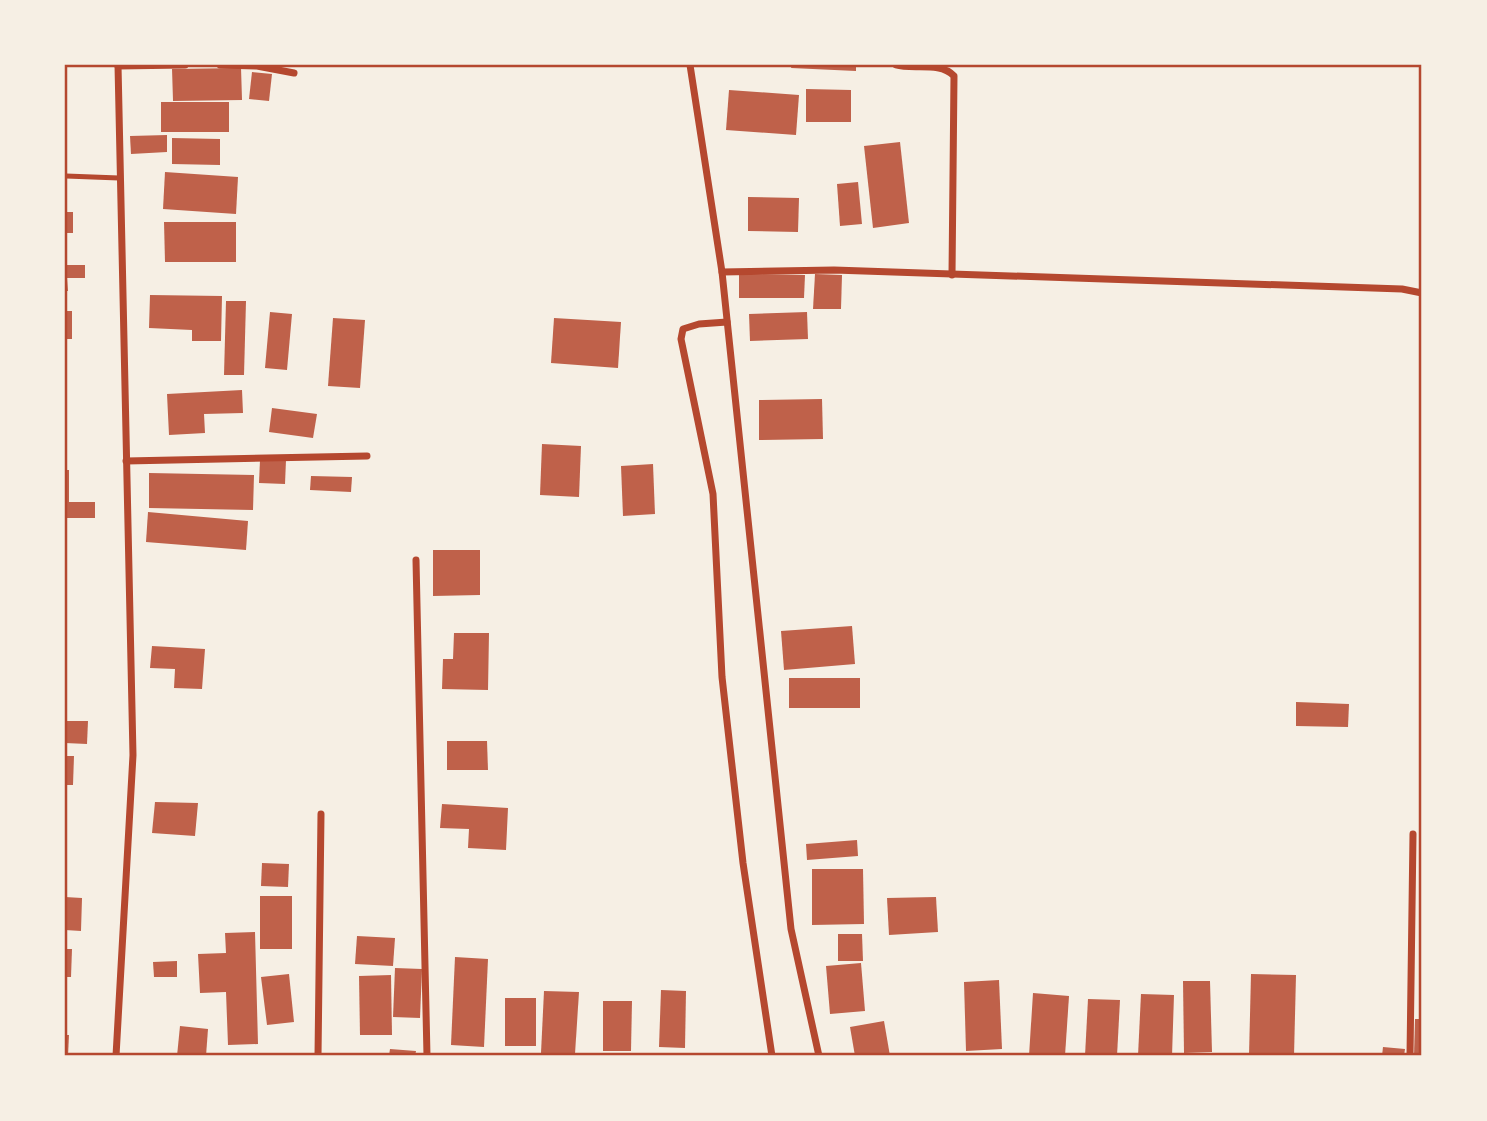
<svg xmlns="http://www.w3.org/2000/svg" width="1487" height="1121" font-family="'Public Sans',sans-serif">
<rect width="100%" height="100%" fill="#f6efe4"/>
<g fill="#bf614a">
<path d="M 792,65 L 856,65 L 856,71 L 791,68 Z"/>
<path d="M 241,68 L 242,100 L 173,101 L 172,69 Z"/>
<path d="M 252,72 L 272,74 L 269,101 L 249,99 Z"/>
<path d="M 806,89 L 851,90 L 851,122 L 806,122 Z"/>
<path d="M 729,90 L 799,95 L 796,135 L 726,130 Z"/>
<rect x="161" y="102" width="68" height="30"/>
<path d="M 167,135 L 167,152 L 131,154 L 130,136 Z"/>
<path d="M 172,138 L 220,139 L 220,165 L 172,164 Z"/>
<path d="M 900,142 L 909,223 L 873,228 L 864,146 Z"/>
<path d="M 165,172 L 238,177 L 236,214 L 163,209 Z"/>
<path d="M 858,182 L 862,224 L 840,226 L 837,184 Z"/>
<path d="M 748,197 L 799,198 L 798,232 L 748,231 Z"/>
<rect x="65" y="212" width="8" height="21"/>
<path d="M 164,222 L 236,222 L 236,262 L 165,262 Z"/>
<path d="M 65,265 L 85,265 L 85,278 L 67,278 L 68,291 L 65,291 Z"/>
<path d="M 739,274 L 805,275 L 804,298 L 739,298 Z"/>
<path d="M 815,274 L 842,275 L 841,309 L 813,309 Z"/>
<path d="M 150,295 L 222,296 L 221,341 L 192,341 L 192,330 L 149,328 Z"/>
<path d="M 226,301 L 246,301 L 244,375 L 224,375 Z"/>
<rect x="65" y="311" width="7" height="28"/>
<path d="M 270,312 L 292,314 L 287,370 L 265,368 Z"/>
<path d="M 807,312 L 808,339 L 750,341 L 749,314 Z"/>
<path d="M 333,318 L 365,320 L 360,388 L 328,386 Z"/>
<path d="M 554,318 L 621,322 L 618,368 L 551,363 Z"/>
<path d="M 242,390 L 243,413 L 204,414 L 205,433 L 169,435 L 167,394 Z"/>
<path d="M 822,399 L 823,439 L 759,440 L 759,400 Z"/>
<path d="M 272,408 L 317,414 L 313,438 L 269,432 Z"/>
<path d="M 542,444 L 581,446 L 579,497 L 540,495 Z"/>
<path d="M 260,460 L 286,460 L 285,484 L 259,483 Z"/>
<path d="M 653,464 L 655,514 L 623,516 L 621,466 Z"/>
<path d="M 65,470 L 69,470 L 69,502 L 95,502 L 95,518 L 65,518 Z"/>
<path d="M 149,473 L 254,475 L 253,510 L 149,508 Z"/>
<path d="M 311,476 L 352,477 L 351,492 L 310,490 Z"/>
<path d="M 148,512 L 248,521 L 246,550 L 146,542 Z"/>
<path d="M 433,550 L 480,550 L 480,595 L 433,596 Z"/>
<path d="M 852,626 L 855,664 L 784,670 L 781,631 Z"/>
<path d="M 454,633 L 489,633 L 488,690 L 442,689 L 443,659 L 453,659 Z"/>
<path d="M 152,646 L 205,649 L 202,689 L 174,688 L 175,669 L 150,668 Z"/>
<rect x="789" y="678" width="71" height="30"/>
<path d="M 1296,702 L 1349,704 L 1348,727 L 1296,726 Z"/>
<path d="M 65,721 L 88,721 L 87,744 L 65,743 Z"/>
<path d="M 447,741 L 487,741 L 488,770 L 447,770 Z"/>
<path d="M 65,756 L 74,756 L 73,785 L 65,785 Z"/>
<path d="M 155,802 L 198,803 L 195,836 L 152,833 Z"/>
<path d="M 442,804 L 508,808 L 506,850 L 468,848 L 469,829 L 440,828 Z"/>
<path d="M 857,840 L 858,856 L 807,860 L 806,844 Z"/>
<path d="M 262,863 L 289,864 L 288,887 L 261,886 Z"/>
<path d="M 812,869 L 863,869 L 864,924 L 812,925 Z"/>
<rect x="260" y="896" width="32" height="53"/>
<path d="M 65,897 L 82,898 L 81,931 L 65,930 Z"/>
<path d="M 936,897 L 938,932 L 889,935 L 887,898 Z"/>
<path d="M 255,932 L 258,1044 L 228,1045 L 226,992 L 200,993 L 198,954 L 226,953 L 225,933 Z"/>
<path d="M 838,934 L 862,934 L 863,961 L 838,961 Z"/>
<path d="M 357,936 L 395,938 L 393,966 L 355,964 Z"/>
<path d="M 65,949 L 72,949 L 71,977 L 65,977 Z"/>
<path d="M 455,957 L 488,959 L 484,1047 L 451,1045 Z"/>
<path d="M 177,961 L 177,977 L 154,977 L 153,962 Z"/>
<path d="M 861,963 L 865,1011 L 830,1014 L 826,966 Z"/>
<path d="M 395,968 L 422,969 L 420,1018 L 393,1017 Z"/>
<path d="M 289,974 L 294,1022 L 267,1025 L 261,977 Z"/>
<path d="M 1251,974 L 1296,975 L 1294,1056 L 1249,1056 Z"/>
<path d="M 391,975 L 392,1035 L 360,1035 L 359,976 Z"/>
<path d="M 999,980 L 1002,1049 L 966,1051 L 964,982 Z"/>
<path d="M 1183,981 L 1210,981 L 1212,1052 L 1184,1053 Z"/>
<path d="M 661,990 L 686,991 L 685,1048 L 659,1047 Z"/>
<path d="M 544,991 L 579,992 L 575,1054 L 541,1053 Z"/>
<path d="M 1033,993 L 1069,996 L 1065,1056 L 1029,1056 Z"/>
<path d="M 1141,994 L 1174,995 L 1172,1056 L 1138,1056 Z"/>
<rect x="505" y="998" width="31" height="48"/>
<path d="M 1088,999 L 1120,1000 L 1117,1056 L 1085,1056 Z"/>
<path d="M 603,1001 L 632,1001 L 631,1051 L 603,1051 Z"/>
<path d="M 1415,1019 L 1422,1019 L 1422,1056 L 1414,1056 Z"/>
<path d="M 884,1021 L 890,1056 L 855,1056 L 850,1027 Z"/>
<path d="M 180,1026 L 208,1029 L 206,1056 L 177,1056 Z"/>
<path d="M 65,1035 L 69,1035 L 68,1056 L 65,1056 Z"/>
<path d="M 1383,1047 L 1405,1049 L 1404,1056 L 1382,1056 Z"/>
<path d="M 390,1049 L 416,1051 L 415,1056 L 389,1056 Z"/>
</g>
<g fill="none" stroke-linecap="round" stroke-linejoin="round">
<path stroke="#b5482f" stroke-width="5" d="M 66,176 L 119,178"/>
<g stroke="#b5482f" stroke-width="7">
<path d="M 220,65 L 257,66 L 294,73"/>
<path d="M 690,65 L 722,272 L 791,929 L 819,1056"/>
<path d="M 896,65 C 913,70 940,61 954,76 L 952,275"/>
<path d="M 118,66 L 185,65"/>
<path d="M 722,272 L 834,270 L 1402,289 L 1422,293"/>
<path d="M 727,322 L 699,324 L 683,329 L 681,339 L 713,494 L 722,677 L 743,863 L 772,1056"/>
<path d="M 126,461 L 367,456"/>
<path d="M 416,560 L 427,1056"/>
<path d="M 116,1056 L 133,755 L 118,65"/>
<path d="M 318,1056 L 321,814"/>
<path d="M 1410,1056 L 1413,834"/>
</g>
</g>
<rect width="1487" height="1121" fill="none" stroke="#f6efe4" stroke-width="133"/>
<rect x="66" y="66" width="1354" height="988" fill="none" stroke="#b5482f" stroke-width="2.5"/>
</svg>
